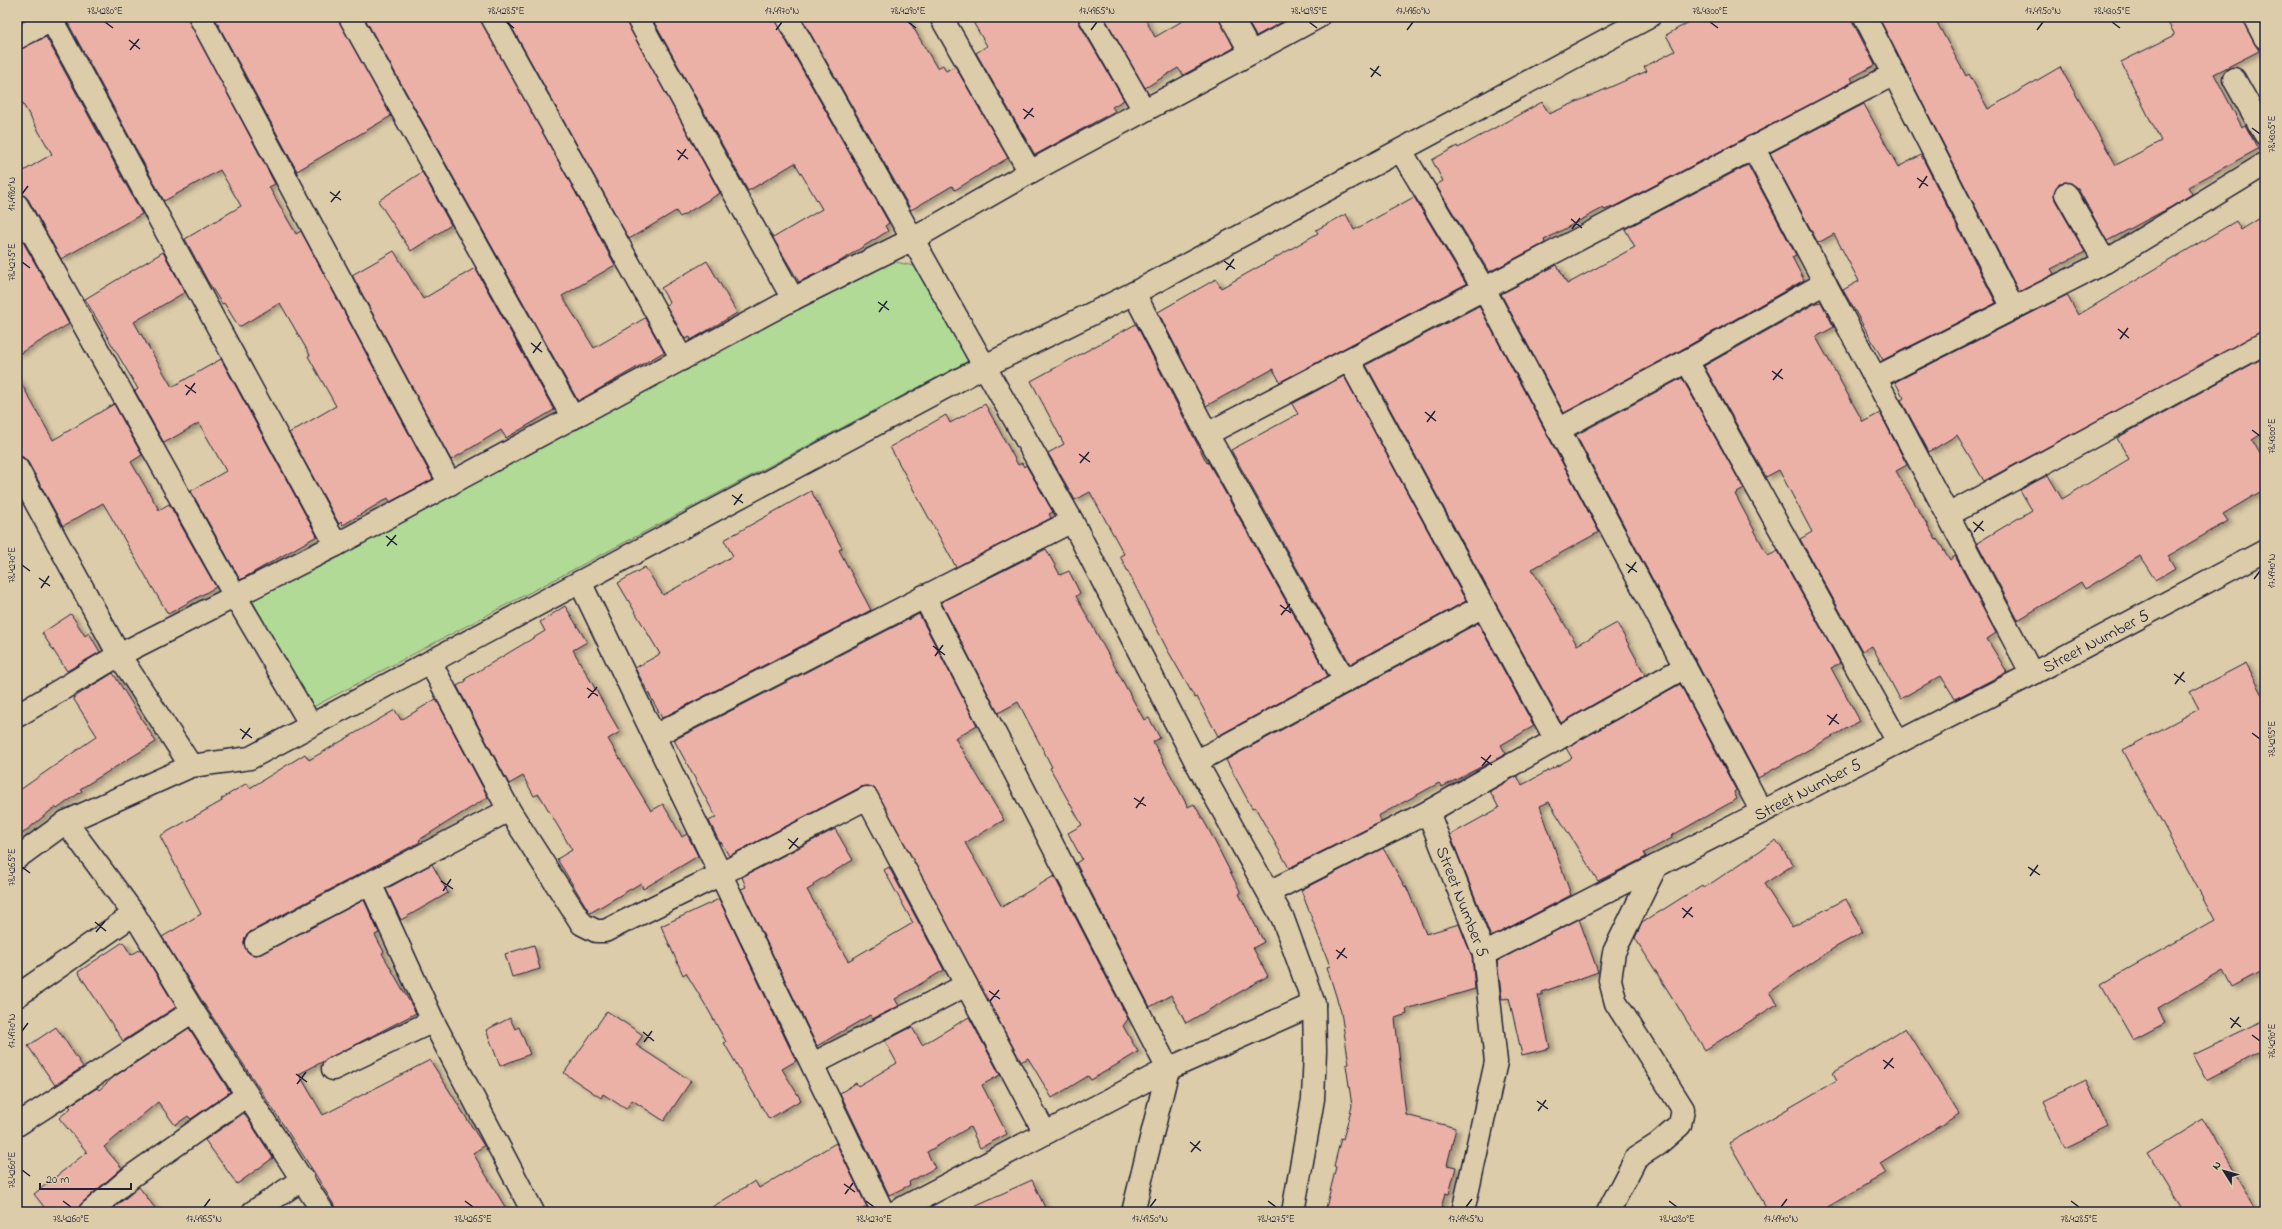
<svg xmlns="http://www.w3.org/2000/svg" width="2282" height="1229" font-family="'Indie Flower',sans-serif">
<defs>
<filter id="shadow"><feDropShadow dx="4.5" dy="2.5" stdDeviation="2" flood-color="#0004"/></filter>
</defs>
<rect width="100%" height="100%" fill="#ddcca9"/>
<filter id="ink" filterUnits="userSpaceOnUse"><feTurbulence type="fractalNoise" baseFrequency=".025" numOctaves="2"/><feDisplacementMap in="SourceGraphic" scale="8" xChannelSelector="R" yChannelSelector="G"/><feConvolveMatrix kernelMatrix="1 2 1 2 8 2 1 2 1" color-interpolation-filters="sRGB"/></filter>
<g filter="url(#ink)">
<path fill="#b1da96" stroke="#6a7e68" d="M 887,260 L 918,267 L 972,359 L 313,707 L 252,600 Z"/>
<g fill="#ebb1a6" stroke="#22223b" filter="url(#shadow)">
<path d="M 69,17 L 188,17 L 275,184 L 269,187 L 296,234 L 301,231 L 433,479 L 390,502 L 388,498 L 343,525 L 341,522 L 339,524 L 289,433 L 336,406 L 308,356 L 310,355 L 280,303 L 239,327 L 224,303 L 222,304 L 207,280 L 185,239 L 241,206 L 220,170 L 164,201 L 68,23 Z"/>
<path d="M 214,17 L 338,17 L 391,116 L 297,171 Z"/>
<path d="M 364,17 L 480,17 L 615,265 L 562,296 L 594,348 L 645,318 L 664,352 L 578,401 Z"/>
<path d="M 506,17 L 625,17 L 720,193 L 680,217 L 676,211 L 629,239 Z"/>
<path d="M 651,17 L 775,17 L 776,23 L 889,223 L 885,226 L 888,231 L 834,265 L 799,282 L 773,238 L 822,209 L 795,163 L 748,191 Z"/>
<path d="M 801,17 L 907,17 L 937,68 L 943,65 L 946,71 L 955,66 L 1008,158 L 955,190 L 952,186 L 911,210 Z"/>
<path d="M 970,17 L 1078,17 L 1079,23 L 1124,100 L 1112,107 L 1115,111 L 1035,155 L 976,53 L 987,46 Z"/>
<path d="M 1104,17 L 1144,17 L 1155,37 L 1189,17 L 1219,17 L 1234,48 L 1183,75 L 1178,68 L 1145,88 Z"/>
<path d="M 1245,17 L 1292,17 L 1256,36 Z"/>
<path d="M 1698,17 L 1850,17 L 1875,65 L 1851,78 L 1853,82 L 1613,207 L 1604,210 L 1603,208 L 1544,240 L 1545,243 L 1489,272 L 1436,185 L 1443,181 L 1432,160 L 1457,146 L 1458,148 L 1542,102 L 1549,114 L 1647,71 L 1644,67 L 1675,51 L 1666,35 Z"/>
<path d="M 1934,17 L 1966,76 L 1969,74 L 1988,109 L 2060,67 L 2116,165 L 2161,141 L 2121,62 L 2175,35 L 2165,17 L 2241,17 L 2259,51 L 2214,74 L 2242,127 L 2245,125 L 2258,149 L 2188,187 L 2192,194 L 2171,207 L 2107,241 L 2077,187 L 2066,182 L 2059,183 L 2054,194 L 2055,200 L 2085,252 L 2051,269 L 2054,274 L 2019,292 L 1879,18 Z"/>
<path d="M 46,37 L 142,214 L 61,259 L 28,199 L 23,194 L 17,193 L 17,175 L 52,154 L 17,94 L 17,50 Z"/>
<path d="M 1864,104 L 1898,167 L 1921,155 L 1996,303 L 1883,360 L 1843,290 L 1859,281 L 1834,234 L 1818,243 L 1770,153 Z"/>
<path d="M 1748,165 L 1796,255 L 1792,257 L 1804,280 L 1681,350 L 1564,413 L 1501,294 L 1557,265 L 1567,284 L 1635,247 L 1625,229 Z"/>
<path d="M 422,172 L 451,225 L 411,251 L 378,201 Z"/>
<path d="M 1414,197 L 1466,284 L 1280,382 L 1273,369 L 1206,406 L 1158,312 L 1216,279 L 1221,288 L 1289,250 L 1318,233 L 1316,230 L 1346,214 L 1354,230 Z"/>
<path d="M 2265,215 L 2265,331 L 1984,481 L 1957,435 L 1929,452 L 1901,400 L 1904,398 L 1895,382 L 2067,295 L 2078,315 L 2236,221 L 2241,230 Z"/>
<path d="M 17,231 L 69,324 L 17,355 Z"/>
<path d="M 394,251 L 423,299 L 475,268 L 554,410 L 506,438 L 501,430 L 451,460 L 352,275 Z"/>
<path d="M 163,252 L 185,292 L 134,322 L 172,387 L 221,359 L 317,536 L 240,580 L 191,491 L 226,471 L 199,423 L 164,443 L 135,391 L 138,389 L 85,299 Z"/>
<path d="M 707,261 L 737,313 L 691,340 L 690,337 L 685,339 L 666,305 L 670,303 L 661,288 Z"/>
<path d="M 1821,302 L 1834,327 L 1816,337 L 1863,422 L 1880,413 L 1907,465 L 1896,471 L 1936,540 L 1937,539 L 1950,560 L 1955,556 L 1996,633 L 1987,639 L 2007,672 L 1955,699 L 1941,676 L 1900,699 L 1872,646 L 1862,651 L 1800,539 L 1812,532 L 1779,470 L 1766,477 L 1704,366 L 1816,303 Z"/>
<path d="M 1479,306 L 1599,532 L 1532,569 L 1577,645 L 1617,623 L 1645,675 L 1561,723 L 1366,365 Z"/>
<path d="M 1136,324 L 1207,463 L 1208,462 L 1328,676 L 1218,736 L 1197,697 L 1195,698 L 1167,649 L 1120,556 L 1124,554 L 1090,492 L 1075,500 L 1048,453 L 1064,444 L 1031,381 Z"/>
<path d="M 2265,357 L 2265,432 L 2252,440 L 2265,462 L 2265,489 L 2223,514 L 2228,521 L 2168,556 L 2175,568 L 2155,580 L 2140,556 L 2085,589 L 2081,582 L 2018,620 L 1977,543 L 2032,510 L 2020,490 L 2048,475 L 2062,499 L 2129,459 L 2117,438 Z"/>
<path d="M 17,376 L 53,440 L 114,404 L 142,455 L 131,462 L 159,510 L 169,504 L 216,587 L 168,614 L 103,503 L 63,526 L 28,462 L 23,457 L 17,456 Z"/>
<path d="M 1344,376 L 1466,601 L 1350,664 L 1231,450 L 1298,414 L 1292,404 Z"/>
<path d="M 1682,378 L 1744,489 L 1735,494 L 1768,556 L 1778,551 L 1840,663 L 1831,668 L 1860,721 L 1758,778 L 1576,435 Z"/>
<path d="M 985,404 L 1018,465 L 1022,463 L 1024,467 L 1026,465 L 1053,512 L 1049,514 L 1051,518 L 956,567 L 890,447 L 946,415 L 950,423 Z"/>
<path d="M 811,491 L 842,548 L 839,550 L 871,610 L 662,718 L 635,668 L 660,654 L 618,583 L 645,567 L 663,595 L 733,556 L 724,540 Z"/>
<path d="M 1046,549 L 1060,575 L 1069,571 L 1080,593 L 1076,596 L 1144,720 L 1149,718 L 1160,738 L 1153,742 L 1188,807 L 1194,804 L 1209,830 L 1241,893 L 1239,894 L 1264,942 L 1253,948 L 1268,976 L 1186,1023 L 1171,995 L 1150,1007 L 1076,863 L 1082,859 L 1068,833 L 1082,825 L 1050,768 L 1052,767 L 1018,702 L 998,713 L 941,602 Z"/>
<path d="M 565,606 L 587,642 L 573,650 L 620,732 L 608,739 L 651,811 L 663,804 L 682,837 L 687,834 L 698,856 L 643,889 L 641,883 L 590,913 L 557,859 L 572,850 L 539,794 L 534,796 L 523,776 L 509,784 L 457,686 L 466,681 L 465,679 L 545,631 L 540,622 Z"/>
<path d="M 71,614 L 85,636 L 89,633 L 100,652 L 67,671 L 42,633 Z"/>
<path d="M 919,614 L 977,725 L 955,738 L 1004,820 L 965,843 L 1002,907 L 1054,876 L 1128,1019 L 1123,1026 L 1138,1052 L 1091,1080 L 1088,1076 L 1052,1098 L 1028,1058 L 1021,1062 L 874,788 L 868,786 L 861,787 L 729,856 L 721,842 L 720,843 L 709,821 L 716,817 L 674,740 Z"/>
<path d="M 1478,623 L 1534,726 L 1501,745 L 1506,754 L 1442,787 L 1439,783 L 1378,816 L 1381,822 L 1289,868 L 1255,807 L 1252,808 L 1226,760 Z"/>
<path d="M 2246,663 L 2265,699 L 2265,969 L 2232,987 L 2223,970 L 2158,1008 L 2165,1023 L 2133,1040 L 2101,984 L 2215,920 L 2123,750 L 2199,709 L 2190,692 Z"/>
<path d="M 113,673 L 156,742 L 80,789 L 82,791 L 57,809 L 55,807 L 17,838 L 17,792 L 97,736 L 73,698 Z"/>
<path d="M 1680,684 L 1736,790 L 1734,792 L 1737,799 L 1671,836 L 1672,838 L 1644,853 L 1646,857 L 1598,881 L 1549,802 L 1540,806 L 1571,895 L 1491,937 L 1450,835 L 1499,808 L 1490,791 L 1517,776 L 1522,785 L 1572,758 L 1566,748 Z"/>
<path d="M 436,699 L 488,797 L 419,840 L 420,842 L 250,932 L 245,937 L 244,943 L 249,953 L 255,955 L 261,954 L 364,900 L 379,933 L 375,935 L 384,952 L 382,953 L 416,1013 L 299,1074 L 323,1115 L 430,1060 L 484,1146 L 473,1153 L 508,1212 L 335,1212 L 334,1205 L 314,1172 L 204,1004 L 162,937 L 201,914 L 160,836 L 222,801 L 221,799 L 247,783 L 250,788 L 305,754 L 309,760 L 395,710 L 401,720 Z"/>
<path d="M 835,829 L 853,860 L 813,884 L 814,886 L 807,890 L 848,961 L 913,923 L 884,870 L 889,867 L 944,970 L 895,999 L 899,1006 L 872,1019 L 870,1015 L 817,1046 L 741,889 L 746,887 L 742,877 Z"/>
<path d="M 1776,840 L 1793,865 L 1764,884 L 1792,927 L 1846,899 L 1863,932 L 1834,948 L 1769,992 L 1777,1004 L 1705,1050 L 1635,938 L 1642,923 L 1702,885 L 1704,888 Z"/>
<path d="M 1383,848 L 1405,887 L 1406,886 L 1426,934 L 1459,924 L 1472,957 L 1475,989 L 1406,1009 L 1407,1014 L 1395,1018 L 1406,1115 L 1456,1128 L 1447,1165 L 1456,1167 L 1449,1194 L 1445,1193 L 1440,1212 L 1325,1212 L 1336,1167 L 1334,1166 L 1341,1138 L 1343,1139 L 1352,1106 L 1346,1065 L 1349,1064 L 1341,1012 L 1327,967 L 1330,966 L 1301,890 Z"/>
<path d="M 432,864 L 448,893 L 401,920 L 386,889 Z"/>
<path d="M 719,899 L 796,1061 L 782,1069 L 801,1100 L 769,1119 L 724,1043 L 726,1042 L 709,1011 L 686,973 L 683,975 L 661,926 Z"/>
<path d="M 1579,919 L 1598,972 L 1542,992 L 1542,995 L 1538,995 L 1550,1048 L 1522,1055 L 1509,998 L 1502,999 L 1497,961 Z"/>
<path d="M 123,942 L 131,955 L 141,949 L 176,1007 L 123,1041 L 78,972 Z"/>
<path d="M 534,945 L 540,969 L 512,977 L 505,954 Z"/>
<path d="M 607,1011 L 643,1035 L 636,1045 L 691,1081 L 664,1121 L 632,1100 L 626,1109 L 603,1094 L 601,1098 L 564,1073 Z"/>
<path d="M 969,1017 L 1000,1075 L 982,1085 L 1007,1134 L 980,1148 L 970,1127 L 927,1152 L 935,1168 L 909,1182 L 910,1185 L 889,1195 L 840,1093 L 856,1083 L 858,1086 L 897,1063 L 885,1041 L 912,1027 L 922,1045 Z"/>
<path d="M 510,1018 L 515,1029 L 519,1027 L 530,1054 L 500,1066 L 486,1030 Z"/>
<path d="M 2265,1020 L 2265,1049 L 2207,1080 L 2193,1054 Z"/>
<path d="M 56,1027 L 83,1067 L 55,1085 L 28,1046 Z"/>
<path d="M 189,1028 L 230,1092 L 191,1119 L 188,1116 L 175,1125 L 158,1102 L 104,1147 L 122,1168 L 82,1203 L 78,1212 L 48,1212 L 34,1194 L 87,1152 L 59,1118 L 71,1108 L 69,1106 L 97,1088 L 99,1090 L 115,1076 Z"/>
<path d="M 1905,1028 L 1959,1114 L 1880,1163 L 1886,1173 L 1819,1212 L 1769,1212 L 1729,1143 L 1837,1080 L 1833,1073 Z"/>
<path d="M 2086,1080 L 2108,1127 L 2065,1148 L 2043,1101 Z"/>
<path d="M 244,1113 L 273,1158 L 237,1184 L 205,1140 Z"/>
<path d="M 2202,1119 L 2258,1212 L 2183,1212 L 2147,1153 Z"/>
<path d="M 836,1143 L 867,1207 L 856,1212 L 704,1212 L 755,1181 L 759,1188 Z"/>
<path d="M 1032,1180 L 1047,1212 L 961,1212 Z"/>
<path d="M 139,1187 L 158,1212 L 109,1212 Z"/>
</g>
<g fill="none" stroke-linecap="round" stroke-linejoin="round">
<g stroke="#22223b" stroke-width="25">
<g id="minor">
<path d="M 50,17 L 336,545"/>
<path d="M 200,17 L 450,484"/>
<path d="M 350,17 L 573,418"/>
<path d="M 492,17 L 682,359"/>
<path d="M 637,17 L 793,299"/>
<path d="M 787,17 L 1072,521 L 1196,762 L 1283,919 L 1314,1004 L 1315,1051 L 1313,1099 L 1293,1212"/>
<path d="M 941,17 L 1030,172"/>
<path d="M 1090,17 L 1144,110"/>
<path d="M 1231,17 L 1251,53"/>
<path d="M 1865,17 L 2013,308"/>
<path d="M 2254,17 L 2265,38"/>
<path d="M 17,38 L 57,17"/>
<path d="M 2234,79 L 2265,134"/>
<path d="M 1753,147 L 2032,674"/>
<path d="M 1401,151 L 1484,289 L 1762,812"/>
<path d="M 2066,194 L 2105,262"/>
<path d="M 17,205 L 235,596 L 311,725"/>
<path d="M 1134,293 L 1207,434 L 1345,681"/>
<path d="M 1349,360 L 1556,740"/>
<path d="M 1687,361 L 1898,742"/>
<path d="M 1875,378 L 2105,262 L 2265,164"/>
<path d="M 1558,430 L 1687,361 L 1825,283"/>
<path d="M 1207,434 L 1894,74"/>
<path d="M 17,468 L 119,655 L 191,766"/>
<path d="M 1948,515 L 2265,343"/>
<path d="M 580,582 L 883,1212"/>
<path d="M 924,596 L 1168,1069 L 1133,1212"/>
<path d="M 430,662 L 509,810 L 582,924 L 596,931 L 605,931 L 721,874 L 867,798 L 1045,1133"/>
<path d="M 17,716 L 119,655 L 336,545 L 793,299 L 913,239 L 1030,172 L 1318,17"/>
<path d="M 654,736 L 1072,521"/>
<path d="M 1196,762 L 1483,606"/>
<path id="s1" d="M 1428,812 L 1484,954 L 1496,1062 L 1463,1212"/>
<path d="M 66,822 L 134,914 L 193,1011 L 323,1212"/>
<path d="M 17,858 L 66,822 L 191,766 L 250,758 L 985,366 L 1134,293 L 1649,17"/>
<path d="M 370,883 L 433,1021 L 533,1212"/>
<path d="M 1269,892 L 1428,812 L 1685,667"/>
<path d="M 256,943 L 509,810"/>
<path id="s2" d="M 1484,954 L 2032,674 L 2265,551"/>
<path d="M 17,996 L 134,914"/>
<path d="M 813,1064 L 966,985"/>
<path d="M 333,1069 L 433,1021"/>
<path d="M 17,1125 L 193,1011"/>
<path d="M 90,1212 L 132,1176 L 247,1095"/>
<path d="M 253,1212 L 303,1179"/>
<path d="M 895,1212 L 1168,1069 L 1314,1004"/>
<path d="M 1608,1212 L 1636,1158 L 1658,1144 L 1680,1125 L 1683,1109 L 1616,1003 L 1610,980 L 1614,952 L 1656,866"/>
</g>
</g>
<use href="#minor" stroke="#ddcca9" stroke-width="22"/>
</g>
</g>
<path fill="none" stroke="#22223b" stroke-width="1.5" d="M 105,22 L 113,28M 506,22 L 514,28M 908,22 L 916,28M 1309,22 L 1317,28M 1710,22 L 1718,28M 2112,22 L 2120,28M 776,30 L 782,22M 1091,30 L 1097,22M 1407,30 L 1413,22M 2037,30 L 2043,22M 129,40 L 140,49M 130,50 L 139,39M 1370,68 L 1381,76M 1371,77 L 1379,66M 1023,109 L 1034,117M 1024,119 L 1033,108M 2252,128 L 2260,134M 677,150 L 688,159M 678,160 L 686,149M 1917,178 L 1928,186M 1919,188 L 1927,176M 330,192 L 341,200M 22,194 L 28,186M 331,202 L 340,191M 1571,219 L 1582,228M 1572,229 L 1580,218M 1224,261 L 1235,269M 22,262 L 30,268M 1226,270 L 1234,259M 878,302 L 889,310M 879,312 L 887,301M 2118,329 L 2129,338M 2120,339 L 2128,328M 531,343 L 542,352M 533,353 L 541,342M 1772,371 L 1783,379M 1773,380 L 1782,369M 185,385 L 196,393M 186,395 L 195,383M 1425,412 L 1436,421M 1427,422 L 1435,411M 2252,430 L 2260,436M 1079,454 L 1090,462M 1080,463 L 1089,452M 732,495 L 743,503M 734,505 L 742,494M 1973,522 L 1984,531M 1974,532 L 1983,521M 386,536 L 397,545M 387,546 L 396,535M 1626,564 L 1637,572M 22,565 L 30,571M 1628,573 L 1636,562M 39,578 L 50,586M 2254,579 L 2260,571M 41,588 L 49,576M 1280,605 L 1291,613M 1281,615 L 1290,604M 933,646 L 945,655M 935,656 L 943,645M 2174,674 L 2185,682M 2175,684 L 2184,672M 587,688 L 598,696M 588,698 L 597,687M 1827,715 L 1839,724M 1829,725 L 1837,714M 240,729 L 252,738M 2252,733 L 2260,739M 242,739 L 250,728M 1481,757 L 1492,765M 1482,766 L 1491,755M 1134,798 L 1146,806M 1136,808 L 1144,797M 788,839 L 799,848M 789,849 L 798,838M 22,867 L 30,873M 2028,867 L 2040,875M 2030,876 L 2038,865M 441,881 L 453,889M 443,891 L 451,879M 1682,908 L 1693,917M 1683,918 L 1692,907M 95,922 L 106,931M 96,932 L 105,921M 1336,950 L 1347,958M 1337,959 L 1345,948M 989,991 L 1000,999M 990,1001 L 999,990M 2230,1018 L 2241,1027M 2231,1028 L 2239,1017M 22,1031 L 28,1023M 643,1032 L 654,1041M 2252,1035 L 2260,1041M 644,1042 L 652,1031M 1883,1060 L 1894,1068M 1884,1069 L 1893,1058M 296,1074 L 307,1082M 297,1084 L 306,1072M 1537,1101 L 1548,1109M 1538,1111 L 1546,1100M 1190,1142 L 1201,1151M 1191,1152 L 1200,1141M 22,1170 L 30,1176M 844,1184 L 855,1192M 845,1194 L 853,1183M 63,1201 L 71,1207M 465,1201 L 473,1207M 866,1201 L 874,1207M 1268,1201 L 1276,1207M 1669,1201 L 1677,1207M 2071,1201 L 2079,1207M 204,1207 L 210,1199M 1150,1207 L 1156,1199M 1466,1207 L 1472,1199M 1781,1207 L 1787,1199"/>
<g text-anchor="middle" stroke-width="3" stroke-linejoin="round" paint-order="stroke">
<g font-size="17" fill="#22223b" stroke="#ddcca9">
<text dy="6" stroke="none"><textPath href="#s2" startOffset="687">Street Number 5</textPath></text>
<text dy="6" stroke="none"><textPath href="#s2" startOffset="363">Street Number 5</textPath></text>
<text dy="6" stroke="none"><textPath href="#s1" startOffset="96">Street Number 5</textPath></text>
</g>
</g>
<rect width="2282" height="1229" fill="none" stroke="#ddcca9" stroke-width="44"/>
<g transform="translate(2224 1171) rotate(307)" stroke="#ddcca9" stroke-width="3" paint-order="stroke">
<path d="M0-3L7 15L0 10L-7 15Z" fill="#22223b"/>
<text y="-6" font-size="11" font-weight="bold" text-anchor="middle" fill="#22223b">N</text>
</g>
<path d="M40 1183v6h91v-6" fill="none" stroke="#22223b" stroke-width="2"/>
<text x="46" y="1183" font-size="12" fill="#22223b" stroke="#ddcca9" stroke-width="3" paint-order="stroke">20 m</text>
<rect x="22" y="22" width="2238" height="1185" fill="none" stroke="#22223b" stroke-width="1.5"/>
<g font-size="10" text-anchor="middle" fill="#22223b">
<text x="105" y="14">78.4280°E</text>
<text x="506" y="14">78.4285°E</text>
<text x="782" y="14">17.4970°N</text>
<text x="908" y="14">78.4290°E</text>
<text x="1097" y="14">17.4965°N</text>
<text x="1309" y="14">78.4295°E</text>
<text x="1413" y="14">17.4960°N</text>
<text x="1710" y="14">78.4300°E</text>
<text x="2043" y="14">17.4950°N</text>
<text x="2112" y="14">78.4305°E</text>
<text transform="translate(2271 134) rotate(-90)" y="4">78.4305°E</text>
<text transform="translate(11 194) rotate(-90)" y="4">17.4980°N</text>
<text transform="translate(11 262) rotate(-90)" y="4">78.4275°E</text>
<text transform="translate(2271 436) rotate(-90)" y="4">78.4300°E</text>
<text transform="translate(11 565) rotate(-90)" y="4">78.4270°E</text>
<text transform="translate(2271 571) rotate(-90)" y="4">17.4940°N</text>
<text transform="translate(2271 739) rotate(-90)" y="4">78.4295°E</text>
<text transform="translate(11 867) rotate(-90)" y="4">78.4265°E</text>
<text transform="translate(11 1031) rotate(-90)" y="4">17.4970°N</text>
<text transform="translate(2271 1041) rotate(-90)" y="4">78.4290°E</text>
<text transform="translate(11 1170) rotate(-90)" y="4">78.4260°E</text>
<text x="71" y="1222">78.4260°E</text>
<text x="204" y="1222">17.4965°N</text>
<text x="473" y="1222">78.4265°E</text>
<text x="874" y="1222">78.4270°E</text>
<text x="1150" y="1222">17.4950°N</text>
<text x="1276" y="1222">78.4275°E</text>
<text x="1466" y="1222">17.4945°N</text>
<text x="1677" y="1222">78.4280°E</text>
<text x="1781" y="1222">17.4940°N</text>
<text x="2079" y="1222">78.4285°E</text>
</g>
</svg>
